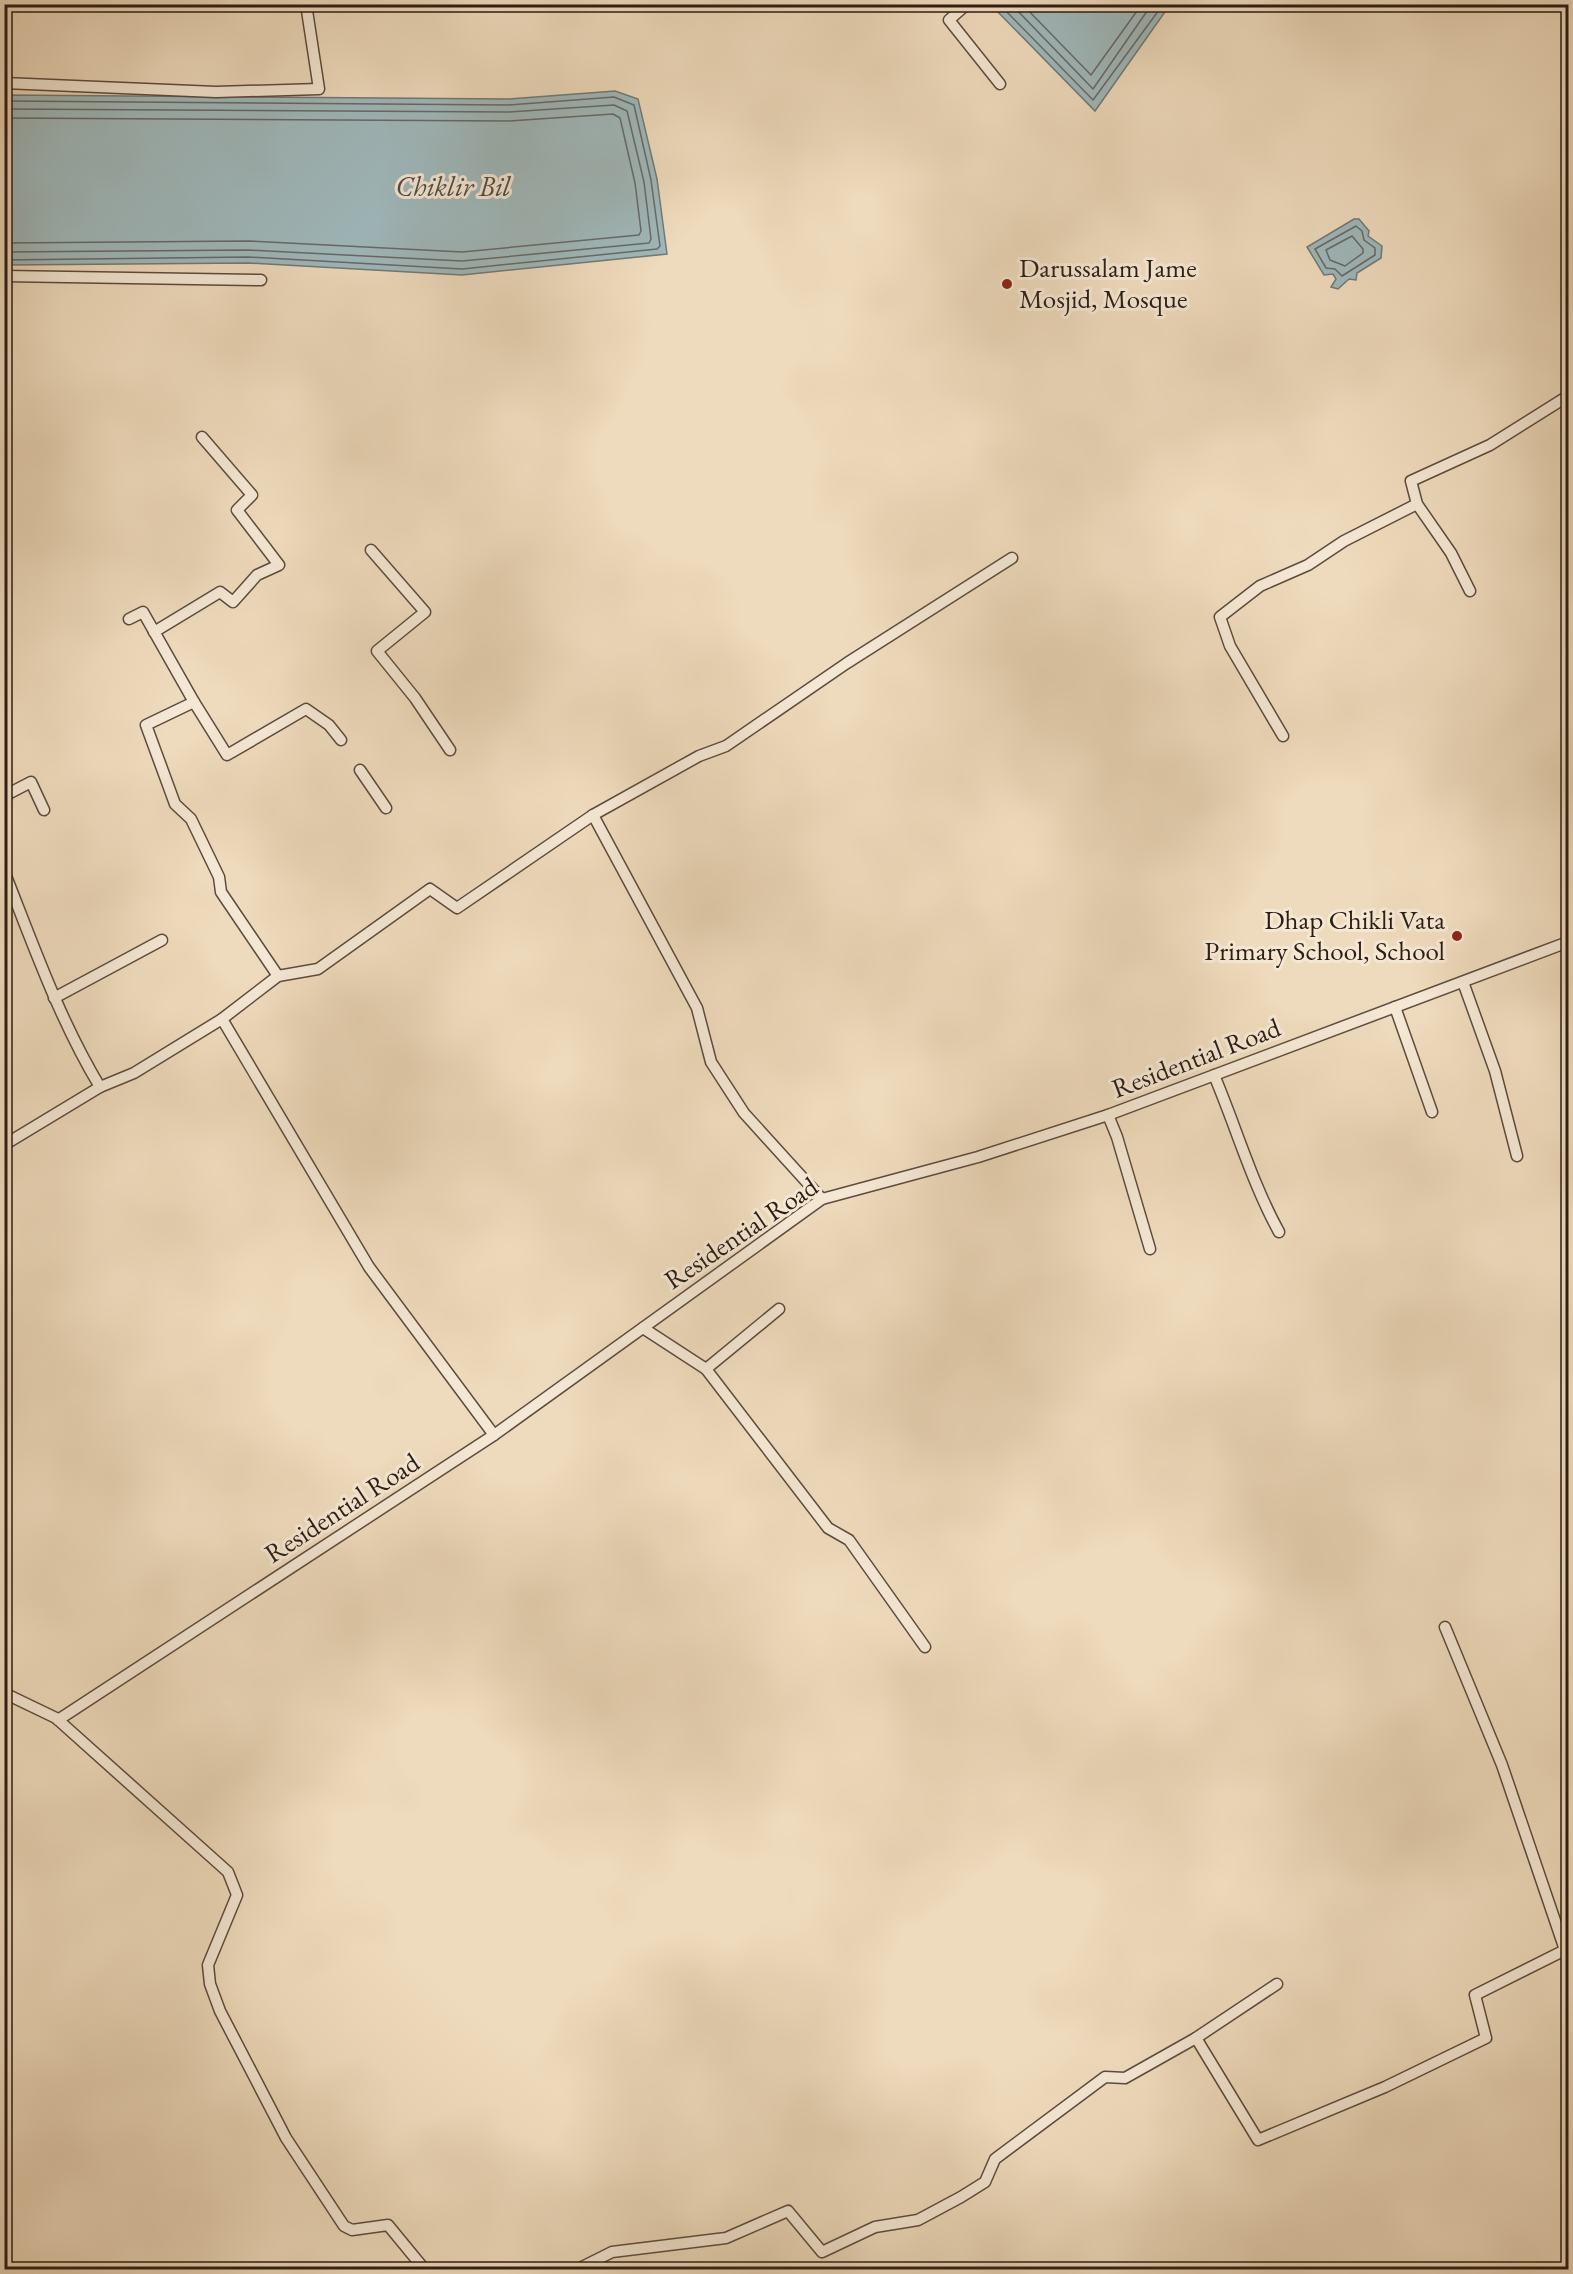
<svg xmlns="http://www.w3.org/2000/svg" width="1573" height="2274" font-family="'EB Garamond',serif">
<rect width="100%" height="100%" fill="#eedabc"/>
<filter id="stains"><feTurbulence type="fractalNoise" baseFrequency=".00333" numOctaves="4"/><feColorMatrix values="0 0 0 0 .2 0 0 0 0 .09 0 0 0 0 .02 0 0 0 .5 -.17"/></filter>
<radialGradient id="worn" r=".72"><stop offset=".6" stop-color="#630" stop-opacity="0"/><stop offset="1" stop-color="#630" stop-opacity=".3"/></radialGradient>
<g fill="#9fb8bb" stroke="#717a78" stroke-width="1.5">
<path d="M 1000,4 L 1164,4 L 1167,9 L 1095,111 L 995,9 Z"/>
<path d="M 615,91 L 638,99 L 657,179 L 667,254 L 462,275 L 248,263 L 5,265 L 4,95 L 509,99 Z"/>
<path d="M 1354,219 L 1359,219 L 1369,231 L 1368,236 L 1382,246 L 1381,258 L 1357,273 L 1356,280 L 1349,279 L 1338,289 L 1331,287 L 1336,279 L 1333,274 L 1324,275 L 1307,247 Z"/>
</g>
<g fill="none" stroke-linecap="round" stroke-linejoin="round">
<g stroke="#666a68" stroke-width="1.5">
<path d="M 1004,4 L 1005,10 L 1093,100 L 1159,10 L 1159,4"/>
<path d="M 1011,4 L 1093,89 L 1152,4"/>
<path d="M 1022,4 L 1091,75 L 1142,4"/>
<path d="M 4,101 L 509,105 L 614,97 L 634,105 L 651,180 L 660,246 L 657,249 L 462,269 L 248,257 L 4,260"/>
<path d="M 4,109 L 509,112 L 614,105 L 627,111 L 644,182 L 651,239 L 649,243 L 462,261 L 248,250 L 4,252"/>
<path d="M 4,118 L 509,121 L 613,114 L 620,118 L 635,183 L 641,231 L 639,235 L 462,252 L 249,241 L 4,243"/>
<path d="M 1356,226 L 1362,231 L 1364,240 L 1375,248 L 1375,255 L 1342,276 L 1335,269 L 1326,268 L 1315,249 Z"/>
<path d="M 1352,236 L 1363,249 L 1363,253 L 1345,266 L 1330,260 L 1326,250 Z"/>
</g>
<g stroke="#5c4c3e" stroke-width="13">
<g id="street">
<path d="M 967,4 L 949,20 L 1000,84"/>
<path d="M 4,83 L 216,92 L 319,89 L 306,4"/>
<path d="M 4,276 L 261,280"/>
<path d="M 371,550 L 425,612 L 377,651 L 415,698 L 450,750"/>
<path d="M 1470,591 L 1451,553 L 1417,504 L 1411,481 L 1490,445 L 1568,396"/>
<path d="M 129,619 L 143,612 L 194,702 L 146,725 L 175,804 L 191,819 L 219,877 L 221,892 L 278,976"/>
<path d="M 154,632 L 220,592 L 233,602 L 257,575 L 279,565 L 237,510 L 252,495 L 202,437"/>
<path d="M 194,702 L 227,755 L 306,709 L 329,725 L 341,740"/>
<path d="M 1283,736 L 1230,646 L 1220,617 L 1260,586 L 1308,565 L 1344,541 L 1417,504"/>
<path d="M 360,770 L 386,808"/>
<path d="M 4,796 L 31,782 L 44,810"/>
<path d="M 593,815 L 697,1008 L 711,1062 L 744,1113 L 822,1199"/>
<path d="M 4,871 C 33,944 59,1019 100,1087 L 134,1073 L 222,1019 L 369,1267 L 494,1435"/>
<path d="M 1463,982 L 1495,1071 L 1517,1156"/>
<path d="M 54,998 L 162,940"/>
<path d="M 1395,1007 L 1432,1112"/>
<path d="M 222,1019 L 278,976 L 318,969 L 430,889 L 457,908 L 593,815 L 699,756 L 726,746 L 847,663 L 1012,558"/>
<path d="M 1214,1075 C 1236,1127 1252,1183 1279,1232"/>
<path d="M 1108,1115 L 1117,1137 L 1150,1249"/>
<path d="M 4,1145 L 100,1087"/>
<path d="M 643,1328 L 706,1369 L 828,1528 L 849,1540 L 925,1647"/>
<path d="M 706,1369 L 779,1309"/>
<path d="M 1445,1627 L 1502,1765 L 1565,1950 L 1568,1954"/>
<path d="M 4,1693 L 56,1718 L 228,1872 L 237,1895 L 208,1965 L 210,1984 L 220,2011 L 286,2138 L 344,2226 L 352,2230 L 388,2225 L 425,2270"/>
<path d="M 58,1720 L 494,1435 L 822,1199 L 978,1157 L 1108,1115 L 1568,942"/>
<path d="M 1277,1984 L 1196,2038 L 1258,2140 L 1385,2087 L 1486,2038 L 1475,1995 L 1565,1950"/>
<path d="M 576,2270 L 612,2252 L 726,2238 L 788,2211 L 822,2252 L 875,2227 L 918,2220 L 961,2197 L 985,2182 L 995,2159 L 1105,2077 L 1125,2078 L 1196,2038"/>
</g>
</g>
<use href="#street" stroke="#f4e7d3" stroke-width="10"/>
</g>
<g fill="#8f2418" stroke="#f4e7d3" stroke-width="2">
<circle cx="1007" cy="284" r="6"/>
<circle cx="1457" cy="936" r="6"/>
</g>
<g text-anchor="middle" stroke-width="6" stroke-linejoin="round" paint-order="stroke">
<g font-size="27" fill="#2c1d14" stroke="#f4e7d3" text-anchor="start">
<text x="1019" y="277">Darussalam Jame<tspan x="1019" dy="31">Mosjid, Mosque</tspan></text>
<text x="1445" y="929" text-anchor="end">Dhap Chikli Vata<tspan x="1445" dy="31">Primary School, School</tspan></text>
</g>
<g font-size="27" fill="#2c1d14" stroke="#f4e7d3">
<text transform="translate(1196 1058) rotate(-21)" y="9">Residential Road</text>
<text transform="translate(741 1233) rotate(-34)" y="9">Residential Road</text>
<text transform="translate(342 1508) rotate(-33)" y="9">Residential Road</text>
</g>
<g font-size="28" font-style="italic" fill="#4e4c46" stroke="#f4e7d3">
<text x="453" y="196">Chiklir Bil</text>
</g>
</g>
<rect width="1573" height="2274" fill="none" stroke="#eedabc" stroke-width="24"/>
<rect x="6" y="6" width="1561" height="2262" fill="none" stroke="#2c1d14" stroke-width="3"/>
<rect x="12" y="12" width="1549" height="2250" fill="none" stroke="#2c1d14" stroke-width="1.5"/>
<rect width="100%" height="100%" filter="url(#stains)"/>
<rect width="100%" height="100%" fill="url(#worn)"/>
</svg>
